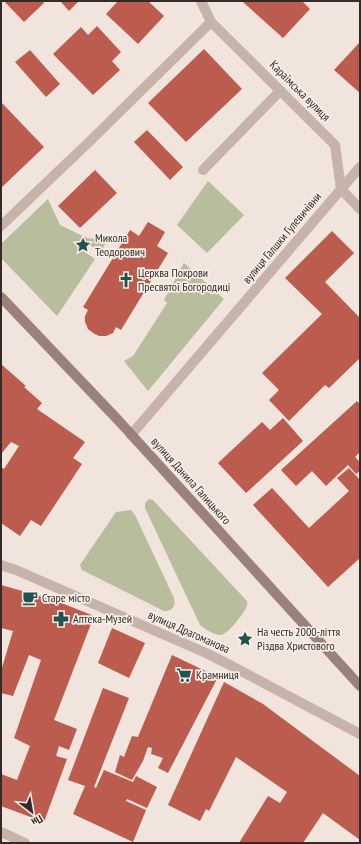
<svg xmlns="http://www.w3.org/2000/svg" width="361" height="844" font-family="'PT Sans Narrow',sans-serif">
<rect width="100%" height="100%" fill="#f0e4dc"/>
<g fill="#b7bd9d">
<path d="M 208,181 L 244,215 L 207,253 L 177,225 Z"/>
<path d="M 48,199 L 60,225 L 87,238 L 97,239 L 106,243 L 100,252 L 81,239 L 76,246 L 95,259 L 57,316 L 1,258 L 1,244 Z"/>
<path d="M 184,263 L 224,299 L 148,391 L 124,361 L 133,356 L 167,303 L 164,300 Z"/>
<path d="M 149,499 L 153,500 L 245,599 C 247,601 248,602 247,605 C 247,609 232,628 228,631 C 226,633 222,635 220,635 C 215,635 203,628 200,625 L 145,508 L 145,503 Z"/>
<path d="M 131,510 L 135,515 L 174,598 C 176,606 172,612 164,611 L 82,570 L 80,565 L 116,512 Z"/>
</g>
<g fill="#bb5c4e">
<path d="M 4,1 L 42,1 L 44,3 L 24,22 Z"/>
<path d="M 60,1 L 79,1 L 69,11 Z"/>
<path d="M 118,1 L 148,1 L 164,16 L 138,44 L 106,14 Z"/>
<path d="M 243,1 L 302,1 L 310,9 L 283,38 L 243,2 Z"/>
<path d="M 97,26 L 121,52 L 112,61 L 120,70 L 93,95 L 53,54 L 81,27 L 88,35 Z"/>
<path d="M 360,42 L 360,93 L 334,70 Z"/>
<path d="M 204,49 L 242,89 L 186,142 L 148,103 Z"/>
<path d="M 30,50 L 60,84 L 46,97 L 15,62 Z"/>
<path d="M 1,102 L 44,147 L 1,188 Z"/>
<path d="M 147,130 L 183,167 L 170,180 L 134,142 Z"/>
<path d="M 95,170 L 117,193 L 80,228 L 58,206 Z"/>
<path d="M 148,222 L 165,232 L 157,246 L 168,253 L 121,330 L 116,327 L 113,333 L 106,336 L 99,336 L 93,333 L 88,329 L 85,322 L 85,316 L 88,310 L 83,307 L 130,230 L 139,236 Z"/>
<path d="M 332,231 L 354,253 L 325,282 L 360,318 L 360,358 L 329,388 L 325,385 L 289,421 L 269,400 L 279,390 L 262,373 L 322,314 L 285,278 Z"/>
<path d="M 1,364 L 26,386 L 24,387 L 42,403 L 37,409 L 85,442 L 73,458 L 82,464 L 41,526 L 31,520 L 20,536 L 1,523 L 1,467 L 4,469 L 19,446 L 11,442 L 1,454 Z"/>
<path d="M 357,401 L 360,404 L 360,452 L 355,457 L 360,462 L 360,471 L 356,474 L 348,465 L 326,486 L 312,471 L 296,486 L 281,470 Z"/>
<path d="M 283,418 L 303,441 L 246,493 L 218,463 L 262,422 L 270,430 Z"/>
<path d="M 349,468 L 360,480 L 360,558 L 328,587 L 253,505 L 272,488 L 309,528 L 349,491 L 337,478 Z"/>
<path d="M 1,585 L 54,600 L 94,616 L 54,720 L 77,729 L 69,750 L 59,746 L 56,756 L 67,759 L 44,822 L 1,806 L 1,774 L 17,780 L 30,746 L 14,738 L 41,660 L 29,655 L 13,696 L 1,693 L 1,671 L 13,631 L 1,628 L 1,614 L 2,611 L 1,611 Z"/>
<path d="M 112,628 L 145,643 L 129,678 L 98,663 Z"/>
<path d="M 172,655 L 218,677 L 168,773 L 158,768 L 163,758 L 151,754 L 152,748 L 148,747 L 143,761 L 132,780 L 115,772 L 120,755 L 124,757 L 132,736 L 138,737 Z"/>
<path d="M 224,682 L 263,704 L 360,776 L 360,840 L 323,813 L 303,843 L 239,843 L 268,796 L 280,803 L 287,792 L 236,757 L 209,811 L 206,809 L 200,821 L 168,805 L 184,770 Z"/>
<path d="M 103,688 L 129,698 L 94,787 L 96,788 L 104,770 L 133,782 L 136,776 L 157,787 L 147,808 L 127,799 L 126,801 L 146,810 L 133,842 L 73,814 L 85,786 L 68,780 Z"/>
</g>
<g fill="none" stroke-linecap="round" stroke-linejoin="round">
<g stroke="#c7b3a9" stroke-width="10">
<path d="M 203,170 L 280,91"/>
<path d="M 1,226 L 88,143 L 211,22"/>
</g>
<g stroke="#c7b3a9" stroke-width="10">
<path d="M 201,1 L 211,22 L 335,145 L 341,189 L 360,209"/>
<path d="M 131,435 L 360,167"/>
<path d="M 1,565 L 16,570 L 206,653 L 228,664 L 360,734"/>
<path d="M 1,832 L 25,843"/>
</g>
<path stroke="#9a827b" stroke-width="10" d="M 1,297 L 118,420 L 360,686"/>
</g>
<defs>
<g id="sight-bare" transform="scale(1.2)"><path d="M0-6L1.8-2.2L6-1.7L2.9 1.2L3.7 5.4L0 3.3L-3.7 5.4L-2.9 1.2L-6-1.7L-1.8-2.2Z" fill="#215250" stroke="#f8efe8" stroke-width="2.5" paint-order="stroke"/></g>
<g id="church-bare" transform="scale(1.2)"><path d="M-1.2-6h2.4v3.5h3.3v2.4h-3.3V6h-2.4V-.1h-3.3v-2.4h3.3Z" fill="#215250" stroke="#f8efe8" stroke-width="2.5" paint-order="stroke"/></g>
<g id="cafe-bare" transform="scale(1.2)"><path d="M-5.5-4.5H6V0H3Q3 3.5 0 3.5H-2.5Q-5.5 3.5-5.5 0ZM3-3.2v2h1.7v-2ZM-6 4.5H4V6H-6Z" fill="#215250" stroke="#f8efe8" stroke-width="2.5" paint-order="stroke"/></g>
<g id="pharmacy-bare" transform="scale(1.2)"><path d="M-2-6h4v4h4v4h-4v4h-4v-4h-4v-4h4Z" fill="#215250" stroke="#f8efe8" stroke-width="2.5" paint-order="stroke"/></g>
<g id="supermarket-bare" transform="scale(1.2)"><path d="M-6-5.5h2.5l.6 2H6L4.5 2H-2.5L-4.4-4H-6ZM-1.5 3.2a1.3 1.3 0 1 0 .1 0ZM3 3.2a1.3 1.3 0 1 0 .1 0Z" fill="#215250" stroke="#f8efe8" stroke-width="2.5" paint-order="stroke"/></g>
</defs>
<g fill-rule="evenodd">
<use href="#sight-bare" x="83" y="245"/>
<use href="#church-bare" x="126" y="280"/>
<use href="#cafe-bare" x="30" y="598"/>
<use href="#pharmacy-bare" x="61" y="619"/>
<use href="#sight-bare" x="245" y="639"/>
<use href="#supermarket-bare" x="184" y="675"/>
</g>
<g text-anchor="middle" stroke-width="3.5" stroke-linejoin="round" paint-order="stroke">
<g font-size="12" fill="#342b28" stroke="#f8efe8">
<text transform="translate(300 91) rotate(45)" y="4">Караїмська вулиця</text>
<text transform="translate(282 238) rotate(-50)" y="4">вулиця Галшки Гулевичівни</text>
<text transform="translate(191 481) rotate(48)" y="4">вулиця Данила Галицького</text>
<text transform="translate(189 632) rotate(24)" y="4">вулиця Драгоманова</text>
</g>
<g font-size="12" fill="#342b28" stroke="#f8efe8" text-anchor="start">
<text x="95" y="242">Микола<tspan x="95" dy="14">Теодорович</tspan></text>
<text x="138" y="277">Церква Покрови<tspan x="138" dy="14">Пресвятої Богородиці</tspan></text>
<text x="42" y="602">Старе місто</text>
<text x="73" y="623">Аптека-Музей</text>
<text x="257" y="636">На честь 2000-ліття<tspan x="257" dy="14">Різдва Христового</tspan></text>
<text x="196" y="679">Крамниця</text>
</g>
</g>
<rect width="361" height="844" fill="none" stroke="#342b28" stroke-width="4"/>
<g transform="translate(32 812) rotate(149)" stroke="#f8efe8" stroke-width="3" paint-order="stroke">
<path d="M0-3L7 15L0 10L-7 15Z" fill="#342b28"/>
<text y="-6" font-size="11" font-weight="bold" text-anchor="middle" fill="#342b28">Пн</text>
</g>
</svg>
